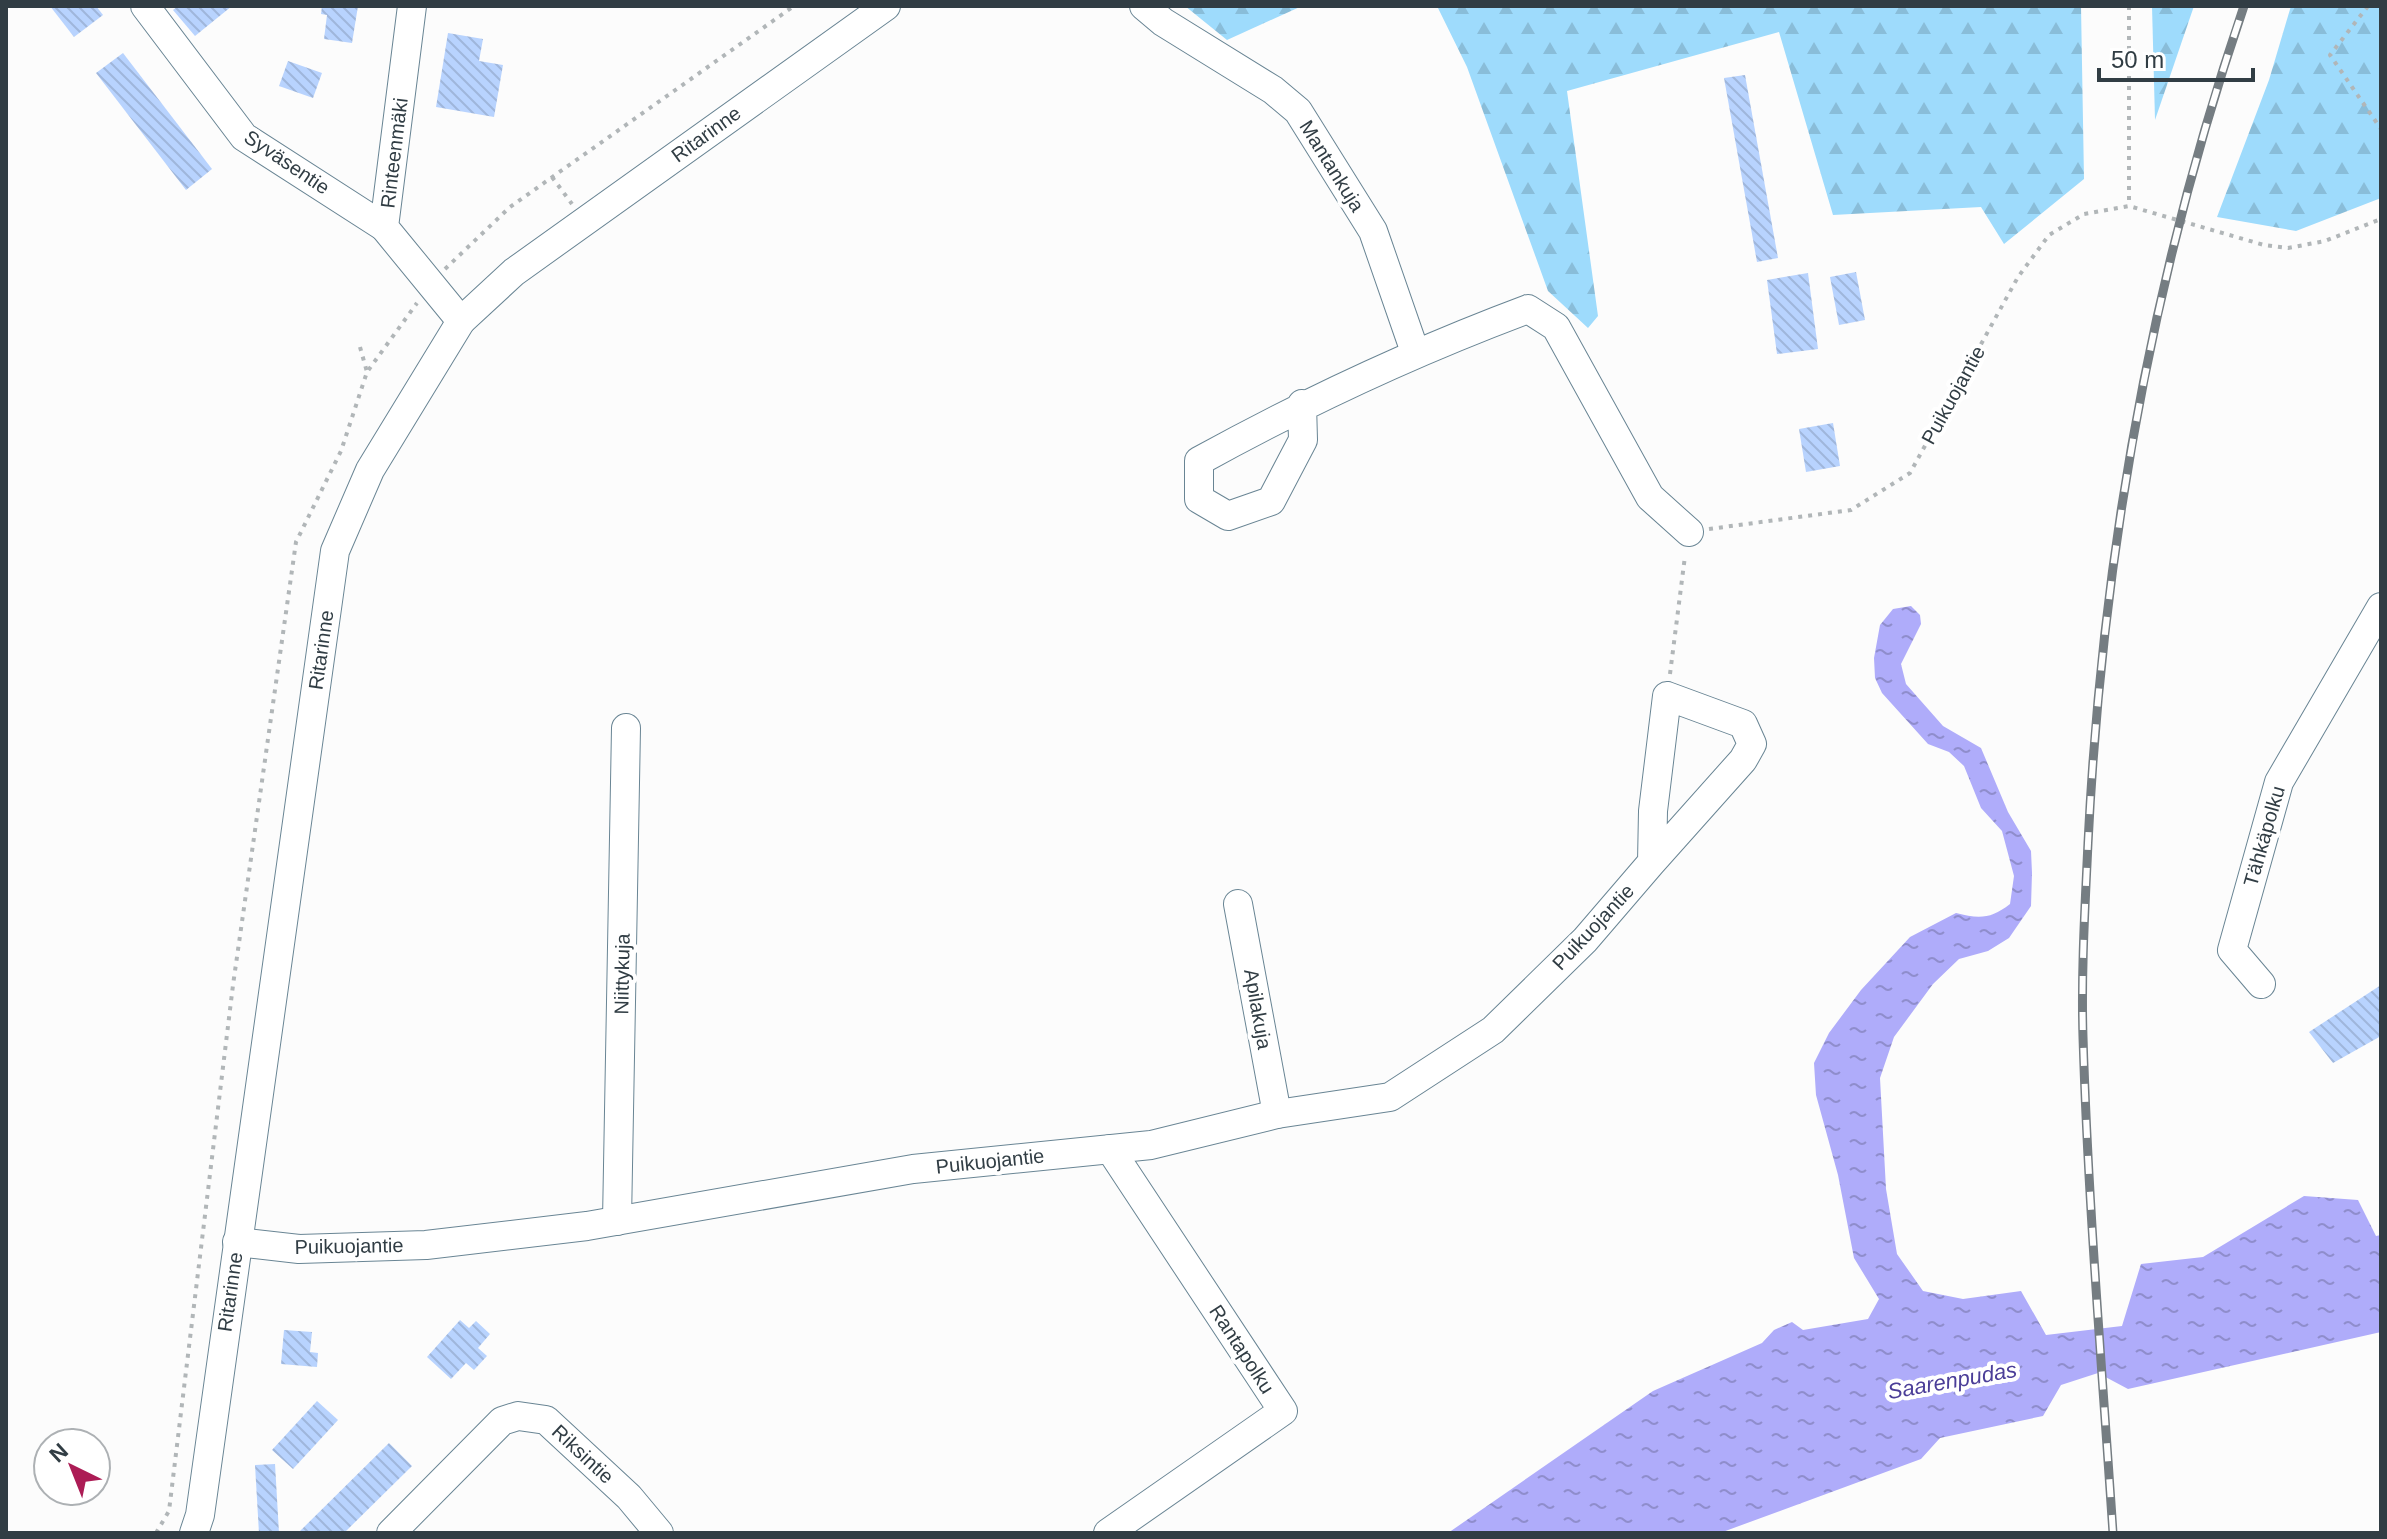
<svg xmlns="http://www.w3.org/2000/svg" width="2387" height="1539" font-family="Helvetica,sans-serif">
<defs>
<pattern id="forest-firs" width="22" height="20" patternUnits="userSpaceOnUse" patternTransform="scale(2)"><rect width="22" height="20" fill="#9edbfc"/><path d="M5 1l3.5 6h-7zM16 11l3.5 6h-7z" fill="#89bdd9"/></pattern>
<pattern id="water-ripples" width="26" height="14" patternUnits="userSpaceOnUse" patternTransform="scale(2)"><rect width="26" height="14" fill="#afacfa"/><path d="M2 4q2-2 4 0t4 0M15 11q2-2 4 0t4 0" fill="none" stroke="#8f8dcc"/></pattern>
<pattern id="building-back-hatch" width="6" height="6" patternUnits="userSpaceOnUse" patternTransform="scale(2)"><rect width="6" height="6" fill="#b8d3fe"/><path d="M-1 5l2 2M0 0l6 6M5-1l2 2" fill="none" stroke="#9fb6db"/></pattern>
</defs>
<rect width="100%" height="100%" fill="#fcfcfc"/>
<g fill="url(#forest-firs)">
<path d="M 1185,6 L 1302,6 L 1227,40 Z"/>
<path d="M 1437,6 L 2081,6 L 2084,179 L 2004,244 L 1981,207 L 1833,215 L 1779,32 L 1567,91 L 1598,316 L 1588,328 L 1548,291 L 1467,67 Z"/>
<path d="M 2152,6 L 2194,6 L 2155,120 Z"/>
<path d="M 2291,6 L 2381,6 L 2381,198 L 2296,231 L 2217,217 L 2269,80 Z"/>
</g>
<path fill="url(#water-ripples)" d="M 1911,606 L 1920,615 L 1921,624 L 1901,664 L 1906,684 L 1943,726 L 1981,748 L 2008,812 L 2031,851 L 2032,873 L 2031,906 L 2009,938 L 1988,951 L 1959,959 L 1933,984 L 1894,1037 L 1880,1078 L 1886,1189 L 1897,1254 L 1923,1291 L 1963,1299 L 2021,1291 L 2046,1335 L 2122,1326 L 2141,1264 L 2203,1257 L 2304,1196 L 2358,1200 L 2376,1236 L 2381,1235 L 2381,1332 L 2128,1389 L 2098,1373 L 2061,1385 L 2043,1416 L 1940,1438 L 1921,1459 L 1720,1533 L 1448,1533 L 1653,1391 L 1762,1343 L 1774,1330 L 1792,1322 L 1803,1330 L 1868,1319 L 1879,1299 L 1854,1258 L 1838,1175 L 1816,1095 L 1814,1063 L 1829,1033 L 1861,990 L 1910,937 L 1956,913 C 1979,919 1991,919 2010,904 L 2014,876 L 2002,831 L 1981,808 L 1964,766 L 1949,752 L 1928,744 L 1882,693 L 1875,678 L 1874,658 L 1880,625 L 1893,609 Z"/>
<g fill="url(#building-back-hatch)">
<path d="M 50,6 L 96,6 L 103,15 L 74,37 Z"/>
<path d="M 178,6 L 232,6 L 195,36 L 173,10 Z"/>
<path d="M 322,6 L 358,6 L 352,43 L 324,39 L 327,15 L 321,14 Z"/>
<path d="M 448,33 L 483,39 L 479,61 L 503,65 L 494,117 L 436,107 Z"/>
<path d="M 123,53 L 212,169 L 186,190 L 96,73 Z"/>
<path d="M 288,61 L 322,73 L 313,98 L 279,86 Z"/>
<path d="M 1745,75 L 1778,258 L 1757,262 L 1724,78 Z"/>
<path d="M 1856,272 L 1865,320 L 1839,325 L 1830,277 Z"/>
<path d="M 1808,273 L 1818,349 L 1777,354 L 1767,280 Z"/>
<path d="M 1833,423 L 1840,466 L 1806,472 L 1799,429 Z"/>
<path d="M 2381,985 L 2381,1036 L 2333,1063 L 2309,1032 Z"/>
<path d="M 460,1320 L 469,1328 L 476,1321 L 490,1334 L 478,1348 L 487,1356 L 474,1370 L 466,1363 L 451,1379 L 427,1357 Z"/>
<path d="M 284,1330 L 312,1332 L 310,1352 L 318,1353 L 317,1367 L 281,1364 Z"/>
<path d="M 317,1401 L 338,1420 L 293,1469 L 272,1450 Z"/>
<path d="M 389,1443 L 412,1466 L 344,1533 L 298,1533 Z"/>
<path d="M 275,1464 L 279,1533 L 259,1533 L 255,1465 Z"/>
</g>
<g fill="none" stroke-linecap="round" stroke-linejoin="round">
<g stroke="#698594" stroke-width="30">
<g id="minor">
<path d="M 145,6 L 244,137 L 384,227"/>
<path d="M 412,6 L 384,227 L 461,321"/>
<path d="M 1144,6 L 1163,22 L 1273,90 L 1298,111 L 1373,231 L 1415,352"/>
<path d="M 1302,404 L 1303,440 L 1271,501 L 1228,516 L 1199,499 L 1199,461 C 1306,402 1413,352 1528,309 L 1556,327 L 1650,497 L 1689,532"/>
<path d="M 1238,904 L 1277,1114"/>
<path d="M 2261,984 L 2232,950 L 2279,782 L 2381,607"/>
<path d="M 617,1221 L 626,728"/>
<path d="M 237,1242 L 299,1249 L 426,1245 L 587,1226 L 913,1169 L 1151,1145 L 1277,1114 L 1390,1097 L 1493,1030 L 1585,940 L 1652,862 L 1653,811 L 1667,696 L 1743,724 L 1752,744 L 1743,760 L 1652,862"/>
<path d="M 194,1533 L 200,1515 L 335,551 L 370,470 L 461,321 L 514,272 L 886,6"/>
<path d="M 391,1533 L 502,1421 L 518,1416 L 546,1420 L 629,1497 L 659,1533"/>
<path d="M 1108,1533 L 1283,1411 L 1110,1149"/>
</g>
</g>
<g stroke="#b1b6b8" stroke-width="4" stroke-dasharray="4 6" stroke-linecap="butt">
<path d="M 2129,6 L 2129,206"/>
<path d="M 2368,6 L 2330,55 L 2381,129"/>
<path d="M 552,177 L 572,204"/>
<path d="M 445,269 L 510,207 L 794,6"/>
<path d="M 360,347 L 367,372"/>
<path d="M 1709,529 L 1851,510 L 1910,473 L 2018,277 L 2049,235 L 2084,214 L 2129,206 L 2264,245 L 2288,248 L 2325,241 L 2381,219"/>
<path d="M 1670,674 L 1685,556"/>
<path d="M 156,1533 L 169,1511 L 233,985 L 296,542 L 341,451 L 367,372 L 417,303"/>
</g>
<use href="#minor" stroke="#fff" stroke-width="28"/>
<g stroke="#757d82" stroke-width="9">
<path id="rail" d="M 2113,1533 C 2102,1368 2088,1202 2083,1037 C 2081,973 2085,907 2088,843 C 2102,559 2152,275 2244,6"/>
</g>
<use href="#rail" stroke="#fff" stroke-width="6" stroke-dasharray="18" stroke-linecap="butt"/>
</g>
<g text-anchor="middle" stroke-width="8" stroke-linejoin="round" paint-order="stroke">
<g font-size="20" fill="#313d44" stroke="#fff">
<text transform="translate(706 134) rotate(-36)" y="7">Ritarinne</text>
<text transform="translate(394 153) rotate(-83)" y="7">Rinteenmäki</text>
<text transform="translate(287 162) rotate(34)" y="7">Syväsentie</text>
<text transform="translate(1332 166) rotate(58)" y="7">Mantankuja</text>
<text transform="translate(1953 395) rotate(-61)" y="7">Puikuojantie</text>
<text transform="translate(321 650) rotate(-82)" y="7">Ritarinne</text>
<text transform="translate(2264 836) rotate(-74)" y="7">Tähkäpolku</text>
<text transform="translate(1593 927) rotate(-47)" y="7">Puikuojantie</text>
<text transform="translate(622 974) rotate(-89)" y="7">Niittykuja</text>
<text transform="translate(1258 1009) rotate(80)" y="7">Apilakuja</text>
<text transform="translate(990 1161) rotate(-6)" y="7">Puikuojantie</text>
<text transform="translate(349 1246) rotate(-1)" y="7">Puikuojantie</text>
<text transform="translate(230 1292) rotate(-82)" y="7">Ritarinne</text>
<text transform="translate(1242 1349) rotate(57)" y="7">Rantapolku</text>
<text transform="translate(583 1454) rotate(43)" y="7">Riksintie</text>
</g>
<g font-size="22" font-style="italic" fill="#4b3e98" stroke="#fff">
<text transform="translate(1952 1380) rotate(-10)" y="8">Saarenpudas</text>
</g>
</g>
<rect width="2387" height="1539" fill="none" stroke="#313d44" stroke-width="16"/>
<g transform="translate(72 1467) rotate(317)"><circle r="38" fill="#ffffff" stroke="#adb1b4" stroke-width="2"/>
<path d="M0-6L14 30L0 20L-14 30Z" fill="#ac1c55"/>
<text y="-12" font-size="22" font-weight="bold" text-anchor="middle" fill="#313d44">N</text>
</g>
<path d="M2099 68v12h154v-12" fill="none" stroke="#313d44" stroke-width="4"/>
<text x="2111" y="68" font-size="24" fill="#313d44" stroke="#ffffff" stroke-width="6" paint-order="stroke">50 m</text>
</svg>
